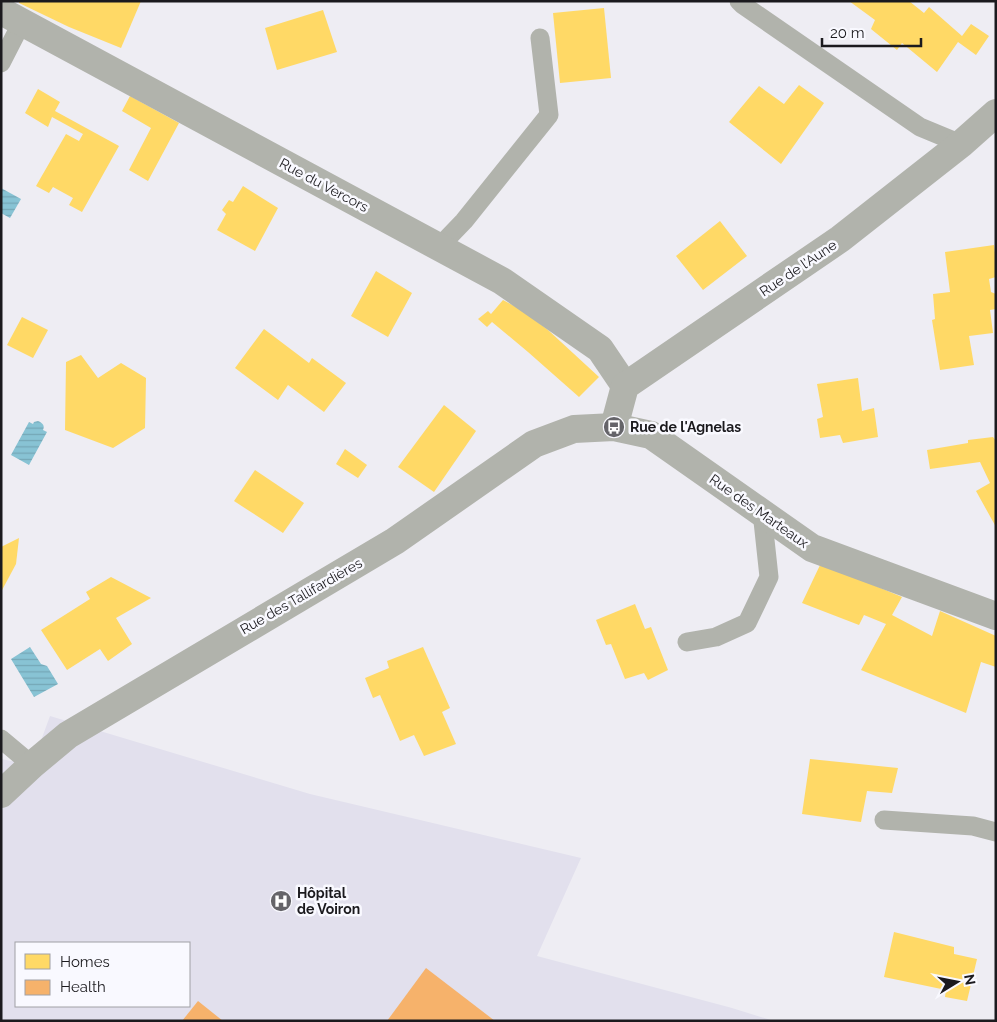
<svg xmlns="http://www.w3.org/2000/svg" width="997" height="1022" font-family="Raleway,sans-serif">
<defs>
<pattern id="water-rules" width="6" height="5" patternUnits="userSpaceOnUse" patternTransform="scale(1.25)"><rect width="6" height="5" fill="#88c3d4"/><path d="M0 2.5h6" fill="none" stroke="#75a7b6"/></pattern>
</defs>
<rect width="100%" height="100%" fill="#eeedf3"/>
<path fill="#e2e0ed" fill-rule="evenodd" d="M 50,716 L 310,794 L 581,858 L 537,956 L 732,1008 L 774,1021 L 1,1021 L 1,759 L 32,765 ZM 16,943 L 189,943 L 189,1006 L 16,1006 Z"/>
<g fill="url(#water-rules)">
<path d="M 1,188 L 21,199 L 10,218 L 1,213 Z"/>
<path d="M 38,421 C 43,423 45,426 43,430 L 47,432 L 29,465 L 11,455 L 29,422 L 33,424 L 34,422 Z"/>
<path d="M 30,647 L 41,664 L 47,666 L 58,684 L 34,697 L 11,659 Z"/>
</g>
<g fill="#ffd966">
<path d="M 19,1 L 141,1 L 121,48 L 69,27 L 19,3 Z"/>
<path d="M 849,1 L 909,1 L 924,13 L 929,7 L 962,36 L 971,24 L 989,36 L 976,55 L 958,42 L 937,72 L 902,43 L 897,50 L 871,29 L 875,20 Z"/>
<path d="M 604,8 L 611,78 L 560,83 L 553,13 Z"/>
<path d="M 323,10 L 337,52 L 277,70 L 265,28 Z"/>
<path d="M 799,85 L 824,103 L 781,164 L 729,122 L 759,86 L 784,104 Z"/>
<path d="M 38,89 L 60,102 L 55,111 L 119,146 L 82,212 L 69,205 L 73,198 L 53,187 L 49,193 L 36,186 L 66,134 L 79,141 L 83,134 L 52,117 L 48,127 L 25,113 Z"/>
<path d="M 130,96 L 179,123 L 148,181 L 129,170 L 151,128 L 122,111 Z"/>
<path d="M 243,186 L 278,208 L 255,251 L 217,230 L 226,214 L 222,210 L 229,200 L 233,202 Z"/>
<path d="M 720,221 L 747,256 L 703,290 L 676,256 Z"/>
<path d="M 994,245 L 996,260 L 996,277 L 989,279 L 991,292 L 996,294 L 996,309 L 990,310 L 993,333 L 969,336 L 974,365 L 940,370 L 932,320 L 935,319 L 933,294 L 950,292 L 945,252 Z"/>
<path d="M 376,271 L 412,293 L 388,337 L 351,316 Z"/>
<path d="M 503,300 L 522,310 L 548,330 L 599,377 L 579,397 L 528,352 L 492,322 L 487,327 L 478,319 L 488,311 L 491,314 Z"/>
<path d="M 22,317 L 48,330 L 33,358 L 7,345 Z"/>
<path d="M 264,329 L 309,363 L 312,358 L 346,383 L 324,412 L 288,385 L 278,400 L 235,368 Z"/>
<path d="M 81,355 L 98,378 L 121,363 L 146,378 L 145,428 L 113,448 L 65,430 L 66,362 Z"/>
<path d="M 858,378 L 862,411 L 874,408 L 878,437 L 843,443 L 840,435 L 820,438 L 817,419 L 823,417 L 817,384 Z"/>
<path d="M 444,405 L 476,431 L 434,492 L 398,467 Z"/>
<path d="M 993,437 L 996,441 L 996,527 L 976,491 L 990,483 L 980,462 L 930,469 L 927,450 L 968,443 L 968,440 Z"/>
<path d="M 345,449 L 367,465 L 358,478 L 336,464 Z"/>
<path d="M 255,470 L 304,503 L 283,533 L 234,501 Z"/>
<path d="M 19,538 L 16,564 L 1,592 L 1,547 Z"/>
<path d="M 821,563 L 902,597 L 892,615 L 932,636 L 940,611 L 996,636 L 996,667 L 981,662 L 966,713 L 861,670 L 886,624 L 864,615 L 859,625 L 802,603 Z"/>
<path d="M 111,577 L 151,598 L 116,618 L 132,644 L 108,661 L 100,649 L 67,670 L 41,630 L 90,599 L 86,592 Z"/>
<path d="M 635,604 L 645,629 L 651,627 L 668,670 L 648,680 L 644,673 L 625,679 L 611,644 L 606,645 L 596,620 Z"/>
<path d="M 423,647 L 450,708 L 442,712 L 456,744 L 424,756 L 414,735 L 400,741 L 380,695 L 373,698 L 365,678 L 389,668 L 387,661 Z"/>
<path d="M 810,759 L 898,768 L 892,793 L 867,791 L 861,822 L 802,814 Z"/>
<path d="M 894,932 L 954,947 L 954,954 L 977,959 L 967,1001 L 945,997 L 946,990 L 884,977 Z"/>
</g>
<g fill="#f6b26b">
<path d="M 426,968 L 495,1021 L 387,1021 Z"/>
<path d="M 198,1001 L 223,1021 L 182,1021 Z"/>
</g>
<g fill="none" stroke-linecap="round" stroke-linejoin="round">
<g stroke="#b1b3ac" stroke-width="19">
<path d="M 739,1 L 743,5 L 920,127 L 961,144"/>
<path d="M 1,63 L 22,22"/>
<path d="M 439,247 L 464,221 L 549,115 L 540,38"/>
<path d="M 687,642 L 716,637 L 747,623 L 769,577 L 762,512"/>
<path d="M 1,739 L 32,765"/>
<path d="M 884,820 L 973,826 L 996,832"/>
</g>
<g stroke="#b1b3ac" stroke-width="28">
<path d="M 1,11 L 502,281 L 600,349 L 625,386"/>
<path d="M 614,427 L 625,386 L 840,239 L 961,144 L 996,113"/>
<path d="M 1,794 L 32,765 L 68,735 L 395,541 L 534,444 L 574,429 L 614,427 L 651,435 L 812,548 L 996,616"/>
</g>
</g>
<defs>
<g id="bus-disc" transform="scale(1.125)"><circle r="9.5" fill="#656469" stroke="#f9f9ff"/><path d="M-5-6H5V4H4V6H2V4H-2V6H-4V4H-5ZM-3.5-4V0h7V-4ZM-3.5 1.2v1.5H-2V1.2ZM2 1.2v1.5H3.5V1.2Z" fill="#fff"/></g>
<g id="hospital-disc" transform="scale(1.125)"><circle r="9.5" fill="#656469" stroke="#f9f9ff"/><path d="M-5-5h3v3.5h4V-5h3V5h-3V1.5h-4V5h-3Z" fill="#fff"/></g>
</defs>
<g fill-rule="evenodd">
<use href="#bus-disc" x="614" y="427"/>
<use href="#hospital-disc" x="281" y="901"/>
</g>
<g text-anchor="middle" stroke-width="5" stroke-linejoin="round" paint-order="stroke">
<g font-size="14" fill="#1b1a1e" stroke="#f9f9ff">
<text transform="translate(324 185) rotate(28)" y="5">Rue du Vercors</text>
<text transform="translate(798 268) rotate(-34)" y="5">Rue de l'Aune</text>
<text transform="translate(759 511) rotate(35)" y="5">Rue des Marteaux</text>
<text transform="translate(301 596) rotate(-30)" y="5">Rue des Tallifardières</text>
</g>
<g font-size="14" font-weight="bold" fill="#1b1a1e" stroke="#f9f9ff" text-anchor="start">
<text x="630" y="432">Rue de l'Agnelas</text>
<text x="297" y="898">Hôpital<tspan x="297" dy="16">de Voiron</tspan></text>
</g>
</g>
<rect width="997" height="1022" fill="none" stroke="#1b1a1e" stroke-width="5"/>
<rect x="15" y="942" width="175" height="65" fill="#f9f9ff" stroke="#a0a0a5"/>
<rect x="25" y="954" width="25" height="15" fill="#ffd966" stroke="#a0a0a5"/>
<text x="60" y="967" font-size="15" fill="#1b1a1e">Homes</text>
<rect x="25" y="980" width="25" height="15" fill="#f6b26b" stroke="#a0a0a5"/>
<text x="60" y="992" font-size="15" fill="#1b1a1e">Health</text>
<g transform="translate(957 982) rotate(80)" stroke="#f9f9ff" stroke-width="4" paint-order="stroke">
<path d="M0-4L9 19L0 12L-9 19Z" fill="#1b1a1e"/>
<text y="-8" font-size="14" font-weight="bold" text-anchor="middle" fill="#1b1a1e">N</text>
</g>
<path d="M822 38v8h99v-8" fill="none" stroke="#1b1a1e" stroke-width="2.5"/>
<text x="830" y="38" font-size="15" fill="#1b1a1e" stroke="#f9f9ff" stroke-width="4" paint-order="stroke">20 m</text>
</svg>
